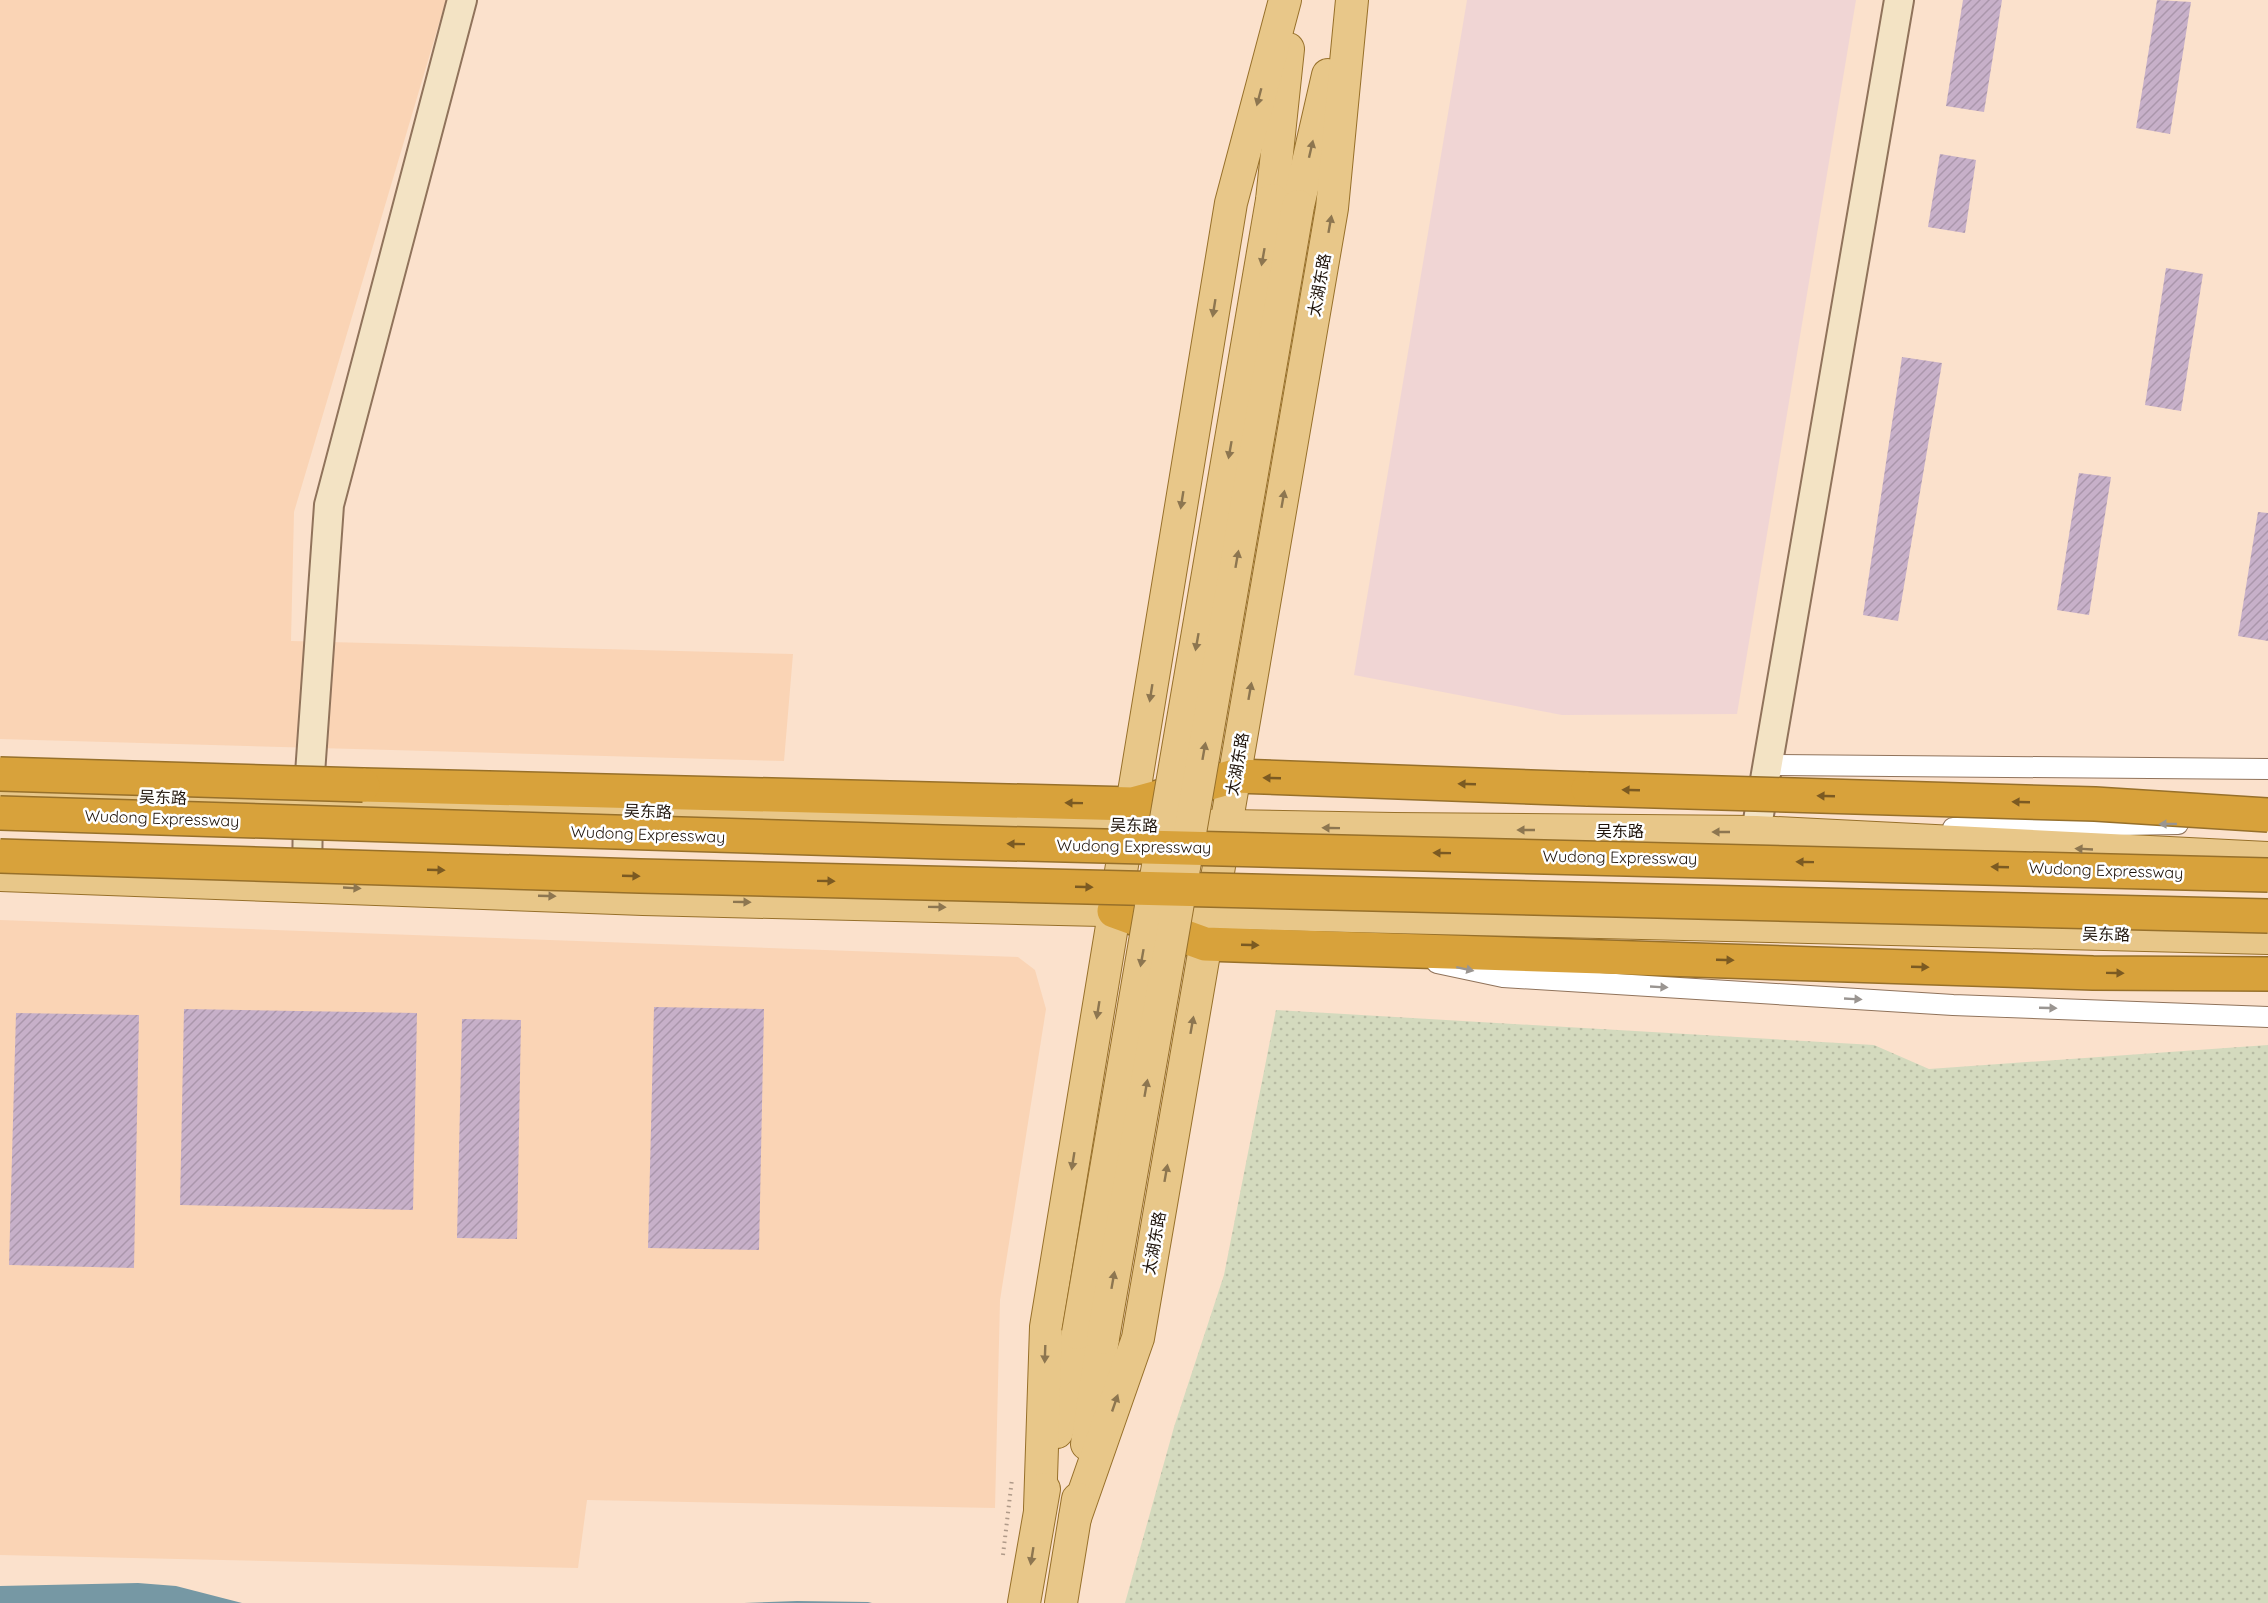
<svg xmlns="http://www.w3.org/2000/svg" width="2268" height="1603" font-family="Quicksand,'Noto Sans SC',sans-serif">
<defs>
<pattern id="park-dots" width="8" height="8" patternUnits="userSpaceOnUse" patternTransform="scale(1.5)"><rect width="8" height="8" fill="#d4dabe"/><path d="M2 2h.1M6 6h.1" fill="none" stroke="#b6baa2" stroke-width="1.8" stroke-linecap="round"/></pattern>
<pattern id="building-hatch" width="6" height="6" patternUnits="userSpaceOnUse" patternTransform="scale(1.5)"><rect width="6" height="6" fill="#c7b0c9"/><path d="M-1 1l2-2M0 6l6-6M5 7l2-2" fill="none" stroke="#aa96ab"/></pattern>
</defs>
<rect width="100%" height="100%" fill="#fbe1cc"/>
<path fill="#f0d5d4" d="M 1467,0 L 1856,0 L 1737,714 L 1562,715 L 1354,675 Z"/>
<g fill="#fad4b5">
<path d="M 0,0 L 446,0 L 294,512 L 291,641 L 793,654 L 784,761 L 0,739 Z"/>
<path d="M 0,920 L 1018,957 L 1035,970 L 1046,1009 L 1000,1300 L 995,1508 L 587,1500 L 578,1568 L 0,1555 Z"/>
</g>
<path fill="url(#park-dots)" d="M 1276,1010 L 1874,1045 L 1929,1069 L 2268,1045 L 2268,1603 L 1125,1603 L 1174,1427 L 1224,1275 Z"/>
<g fill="#7698a4">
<path d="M 138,1583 L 176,1586 L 242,1603 L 0,1603 L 0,1586 Z"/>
<path d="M 797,1601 L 868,1602 L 872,1603 L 744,1603 Z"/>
</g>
<g fill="url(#building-hatch)">
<path d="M 1963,0 L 2002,0 L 1984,112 L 1946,106 Z"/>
<path d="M 2157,0 L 2191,2 L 2170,134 L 2136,128 Z"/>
<path d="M 1940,154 L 1976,160 L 1965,233 L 1928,227 Z"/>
<path d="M 2166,268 L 2203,274 L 2181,411 L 2145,405 Z"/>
<path d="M 1902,357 L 1942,363 L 1898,621 L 1863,615 Z"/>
<path d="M 2079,473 L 2111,477 L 2089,615 L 2057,610 Z"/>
<path d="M 2258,512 L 2268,513 L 2268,641 L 2238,636 Z"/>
<path d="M 654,1007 L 764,1009 L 759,1250 L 648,1248 Z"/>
<path d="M 184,1009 L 417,1013 L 413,1210 L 180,1205 Z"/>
<path d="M 16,1013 L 139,1015 L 134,1268 L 9,1265 Z"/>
<path d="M 462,1019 L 521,1020 L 517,1239 L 457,1238 Z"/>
</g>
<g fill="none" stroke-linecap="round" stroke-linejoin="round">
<g stroke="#90735b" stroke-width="22">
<g id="street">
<path d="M 1768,765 L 2268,769"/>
<path d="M 1953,828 L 2178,824"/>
<path d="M 1437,963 L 1503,977 L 1953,1005 L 2268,1017"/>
</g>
</g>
<g stroke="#90735b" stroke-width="32">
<g id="secondary">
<path d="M 1756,832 L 1899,0"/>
<path d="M 307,886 L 308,802 L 329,505 L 462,0"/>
</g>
</g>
<g stroke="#97702a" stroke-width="34">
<g id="primary">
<path d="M 1272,200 L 1288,49"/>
<path d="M 1298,206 L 1328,75"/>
<path d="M 0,792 L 943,821 L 1394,829 L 1756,832 L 2268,858"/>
<path d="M 0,875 L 643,899 L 2268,938"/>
<path d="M 1057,1432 L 1078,1333"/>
<path d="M 1087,1444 L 1103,1338"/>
<path d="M 1040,1508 L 1046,1327 L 1231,203 L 1285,0"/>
<path d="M 1075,1518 L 1138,1338 L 1332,208 L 1352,0"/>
<path d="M 1024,1603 L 1044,1489"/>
<path d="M 1061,1603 L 1078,1499"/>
</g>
</g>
<g stroke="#97702a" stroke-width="36">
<g id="highway">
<path d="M 363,785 L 1133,804 L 1235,776 L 1588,789"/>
<path d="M 1114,911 L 1205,944 L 2093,973 L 2268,974"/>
</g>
</g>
<path stroke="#af9a89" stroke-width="4" stroke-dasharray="1.5 4.5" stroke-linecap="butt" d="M 1003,1555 L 1012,1479"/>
<use href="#street" stroke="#fff" stroke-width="20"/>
<use href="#secondary" stroke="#f3e3c4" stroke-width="28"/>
<use href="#primary" stroke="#e8c789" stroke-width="32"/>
<use href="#highway" stroke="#d8a23b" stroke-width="33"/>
<g stroke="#97702a" stroke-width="34" stroke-linecap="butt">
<g id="primary-bridge">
<path d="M 1078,1333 L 1272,200"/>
<path d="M 1103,1338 L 1298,206"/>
</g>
</g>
<g stroke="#97702a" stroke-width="36" stroke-linecap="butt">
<g id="highway-bridge">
<path d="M 0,774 L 363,785"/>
<path d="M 1588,789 L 2095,804 L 2268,815"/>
<path d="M 0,813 L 942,842 L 2268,875"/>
<path d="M 0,856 L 640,876 L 2268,916"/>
</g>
</g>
<use href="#primary-bridge" stroke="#e8c789" stroke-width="32"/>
<use href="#highway-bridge" stroke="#d8a23b" stroke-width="33"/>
</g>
<defs><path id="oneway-solid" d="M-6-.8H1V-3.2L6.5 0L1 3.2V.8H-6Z" transform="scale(1.5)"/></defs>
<g fill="#8d7650">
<use href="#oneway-solid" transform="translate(1259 97) rotate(105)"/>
<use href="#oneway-solid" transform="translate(1311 149) rotate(-77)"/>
<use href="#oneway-solid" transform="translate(1330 224) rotate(-80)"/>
<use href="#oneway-solid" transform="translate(1263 257) rotate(100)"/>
<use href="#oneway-solid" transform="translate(1214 308) rotate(99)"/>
<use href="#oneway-solid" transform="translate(1230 450) rotate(100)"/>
<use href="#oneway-solid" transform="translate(1283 499) rotate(-80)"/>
<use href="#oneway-solid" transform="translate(1182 500) rotate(99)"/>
<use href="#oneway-solid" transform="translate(1237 559) rotate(-80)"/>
<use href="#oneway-solid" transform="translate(1197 642) rotate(100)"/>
<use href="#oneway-solid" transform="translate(1250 691) rotate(-80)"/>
<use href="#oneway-solid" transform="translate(1151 693) rotate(99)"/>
<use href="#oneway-solid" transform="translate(1204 751) rotate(-80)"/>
<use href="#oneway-solid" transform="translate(1331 828) rotate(-179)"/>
<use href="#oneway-solid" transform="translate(1526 830) rotate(-180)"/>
<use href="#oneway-solid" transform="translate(1721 832) rotate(-180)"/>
<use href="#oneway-solid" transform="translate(2084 849) rotate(-177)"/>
<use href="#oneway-solid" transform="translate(352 888) rotate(3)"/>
<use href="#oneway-solid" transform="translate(547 896) rotate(2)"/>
<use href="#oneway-solid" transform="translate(742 902) rotate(1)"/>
<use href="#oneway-solid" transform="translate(937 907) rotate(1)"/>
<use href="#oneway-solid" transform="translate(1142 958) rotate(100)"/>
<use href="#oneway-solid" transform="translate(1098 1010) rotate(99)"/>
<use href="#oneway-solid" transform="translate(1192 1025) rotate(-80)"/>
<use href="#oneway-solid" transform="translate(1146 1088) rotate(-80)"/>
<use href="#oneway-solid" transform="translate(1073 1161) rotate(99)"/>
<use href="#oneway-solid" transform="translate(1166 1173) rotate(-80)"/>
<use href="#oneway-solid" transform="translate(1113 1280) rotate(-80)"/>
<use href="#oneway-solid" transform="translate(1045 1354) rotate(92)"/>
<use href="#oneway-solid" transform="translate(1115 1403) rotate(-71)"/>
<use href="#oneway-solid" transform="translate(1032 1556) rotate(99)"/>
</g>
<g fill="#7b5a22">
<use href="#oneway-solid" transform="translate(1272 778) rotate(-178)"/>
<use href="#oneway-solid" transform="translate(1467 784) rotate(-178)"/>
<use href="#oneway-solid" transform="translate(1631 790) rotate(-178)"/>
<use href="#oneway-solid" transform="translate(1826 796) rotate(-178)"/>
<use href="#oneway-solid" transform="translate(2021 802) rotate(-178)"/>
<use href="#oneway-solid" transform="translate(1074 803) rotate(-179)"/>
<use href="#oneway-solid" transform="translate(1016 844) rotate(-179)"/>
<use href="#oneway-solid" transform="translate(1442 853) rotate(-179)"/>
<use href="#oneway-solid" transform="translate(1805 862) rotate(-179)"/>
<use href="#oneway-solid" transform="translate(2000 867) rotate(-178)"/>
<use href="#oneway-solid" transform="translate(436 870) rotate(2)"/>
<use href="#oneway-solid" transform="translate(631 876) rotate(2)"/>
<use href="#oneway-solid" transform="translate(826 881) rotate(1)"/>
<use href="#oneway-solid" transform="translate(1084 887) rotate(2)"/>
<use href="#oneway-solid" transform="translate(1250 945) rotate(2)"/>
<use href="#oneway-solid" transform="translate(1725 960) rotate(2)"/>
<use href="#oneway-solid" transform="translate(1920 967) rotate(2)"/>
<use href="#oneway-solid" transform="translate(2115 973) rotate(1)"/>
</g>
<g fill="#9a9591">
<use href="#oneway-solid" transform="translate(2168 824) rotate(179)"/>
<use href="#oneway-solid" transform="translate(1465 969) rotate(12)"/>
<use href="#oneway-solid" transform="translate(1659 987) rotate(3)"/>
<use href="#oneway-solid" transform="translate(1853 999) rotate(3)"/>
<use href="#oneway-solid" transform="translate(2048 1008) rotate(2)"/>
</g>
<g text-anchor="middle" stroke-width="5" stroke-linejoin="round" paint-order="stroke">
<g font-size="16" fill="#1e130a" stroke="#fff">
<text transform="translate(1319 285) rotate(-80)" y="6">太湖东路</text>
<text transform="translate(1237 764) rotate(-80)" y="6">太湖东路</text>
<text transform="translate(163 797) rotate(2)" y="6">吴东路</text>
<text transform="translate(648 811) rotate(2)" y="6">吴东路</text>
<text transform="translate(162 818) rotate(2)" y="6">Wudong Expressway</text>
<text transform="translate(1134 825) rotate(1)" y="6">吴东路</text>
<text x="1620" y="837">吴东路</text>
<text transform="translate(648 834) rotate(2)" y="6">Wudong Expressway</text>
<text transform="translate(1134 846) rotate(1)" y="6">Wudong Expressway</text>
<text transform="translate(1620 857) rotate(1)" y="6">Wudong Expressway</text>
<text transform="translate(2106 870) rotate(2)" y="6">Wudong Expressway</text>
<text transform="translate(2106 934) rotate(1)" y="6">吴东路</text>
<text transform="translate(1154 1243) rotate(-80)" y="6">太湖东路</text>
</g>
</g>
</svg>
